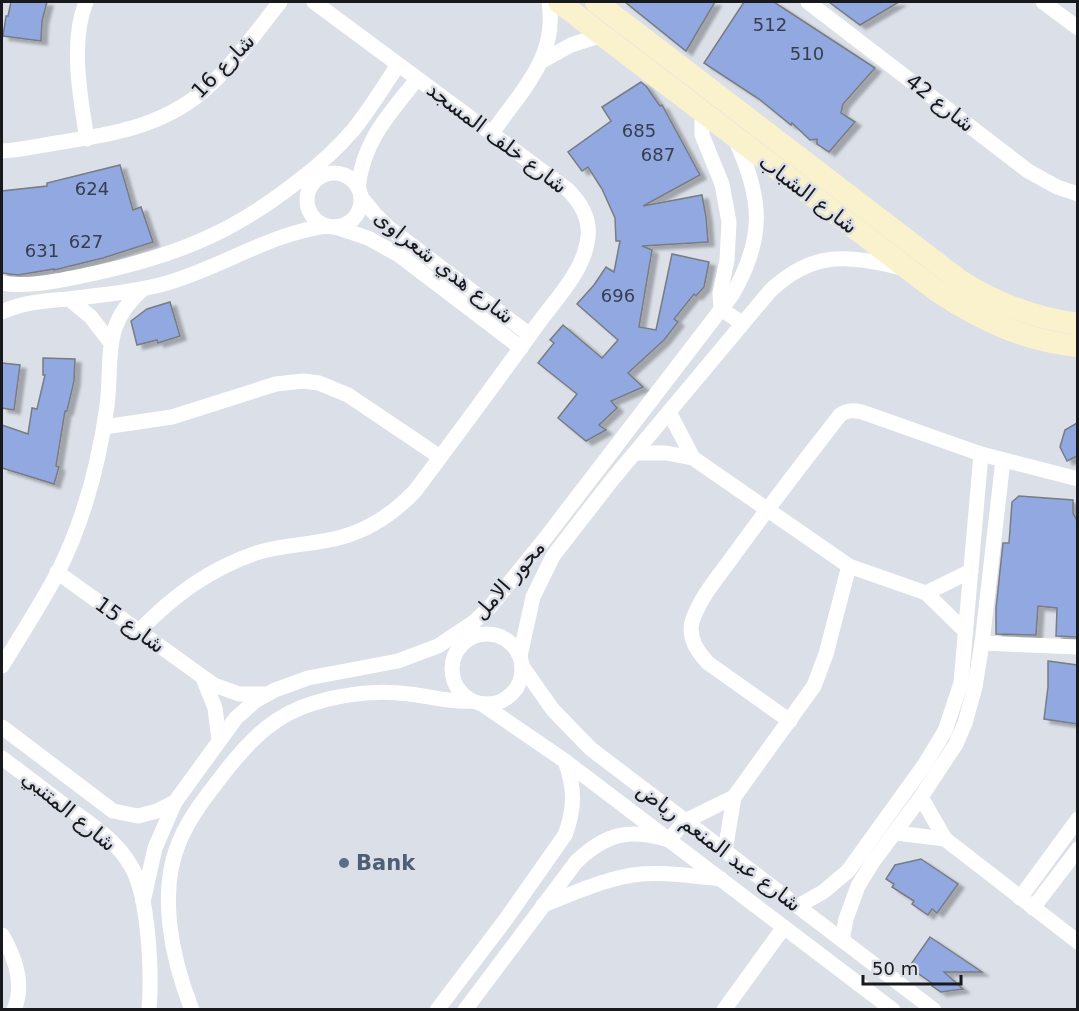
<svg xmlns="http://www.w3.org/2000/svg" width="1079" height="1011" font-family="'DejaVu Sans',Cairo,sans-serif">
<defs>
<filter id="shadow"><feDropShadow dx="6" dy="4" stdDeviation="1.5" flood-color="#0004"/></filter>
</defs>
<rect width="100%" height="100%" fill="#dbdfe7"/>
<g fill="#91a8e1" stroke="#787b83" stroke-width="1.5" filter="url(#shadow)">
<path d="M 11,2 L 47,2 L 42,21 L 41,41 L 3,36 L 6,16 L 8,16 Z"/>
<path d="M 625,2 L 715,2 L 686,51 Z"/>
<path d="M 744,2 L 774,2 L 875,68 L 843,104 L 841,113 L 855,122 L 829,152 L 817,144 L 817,139 L 810,140 L 792,123 L 791,125 L 759,99 L 704,63 Z"/>
<path d="M 829,2 L 899,2 L 860,25 Z"/>
<path d="M 641,82 L 646,86 L 660,106 L 662,105 L 700,175 L 643,206 L 702,195 L 706,217 L 708,242 L 642,246 L 652,250 L 639,327 L 656,330 L 672,254 L 709,262 L 704,287 L 696,296 L 694,294 L 674,319 L 678,322 L 664,340 L 628,373 L 643,387 L 611,401 L 617,408 L 599,425 L 606,430 L 586,441 L 558,418 L 577,394 L 538,363 L 554,343 L 550,340 L 563,325 L 602,358 L 618,340 L 577,304 L 594,285 L 606,267 L 614,272 L 620,241 L 616,241 L 615,218 L 602,189 L 588,167 L 582,171 L 568,152 L 611,121 L 602,107 Z"/>
<path d="M 120,165 L 133,210 L 141,207 L 153,242 L 103,258 L 54,270 L 54,269 L 18,275 L 2,273 L 2,191 L 47,186 L 47,183 Z"/>
<path d="M 170,302 L 180,336 L 158,343 L 157,340 L 137,345 L 131,321 L 147,309 Z"/>
<path d="M 43,358 L 75,359 L 74,381 L 67,411 L 65,411 L 56,466 L 59,467 L 54,484 L 2,468 L 2,425 L 28,434 L 32,408 L 37,409 L 45,375 L 43,375 Z"/>
<path d="M 2,363 L 20,365 L 14,410 L 2,408 Z"/>
<path d="M 1077,423 L 1077,456 L 1067,461 L 1060,447 L 1065,430 Z"/>
<path d="M 1019,496 L 1073,500 L 1073,513 L 1077,521 L 1077,637 L 1056,636 L 1057,608 L 1038,606 L 1036,635 L 996,634 L 996,608 L 1003,543 L 1009,543 L 1012,502 Z"/>
<path d="M 1048,661 L 1077,665 L 1077,724 L 1044,719 L 1048,687 Z"/>
<path d="M 921,859 L 958,884 L 937,913 L 932,909 L 928,915 L 912,904 L 914,901 L 892,887 L 894,884 L 886,879 L 895,865 Z"/>
<path d="M 930,937 L 982,972 L 944,972 L 963,989 L 941,992 L 932,986 L 933,984 L 909,967 Z"/>
</g>
<g fill="none" stroke-linecap="round" stroke-linejoin="round">
<g stroke="#fff" stroke-width="15">
<path d="M 86,2 C 70,41 80,97 87,139"/>
<path d="M 808,2 L 1028,171 L 1057,187 L 1078,194"/>
<path d="M 1043,2 L 1078,28"/>
<path d="M 542,61 L 571,45 L 602,35"/>
<path d="M 702,113 L 702,135 L 722,184 L 729,222 L 727,260 L 720,293 L 721,309 L 742,323"/>
<path d="M 492,133 C 521,91 558,57 549,2"/>
<path d="M 2,151 C 20,150 38,146 56,143 C 108,135 161,127 202,92 C 232,67 256,32 280,2"/>
<circle cx="334" cy="200" r="27"/>
<path d="M 358,187 C 364,139 389,115 417,79"/>
<path d="M 361,197 L 374,213 L 389,228 L 530,335"/>
<path d="M 335,227 L 368,238 L 399,255 L 521,348"/>
<path d="M 2,283 C 31,288 67,279 96,273 C 177,255 232,233 297,182 C 318,166 337,149 354,129 C 370,109 384,86 398,65"/>
<path d="M 69,299 L 91,317 L 110,342"/>
<path d="M 2,312 C 23,302 45,301 68,299 C 101,295 135,292 167,283 C 222,267 269,234 326,226"/>
<path d="M 669,412 L 693,458 L 849,566 L 926,593 L 966,632"/>
<path d="M 104,427 L 172,417 L 276,384 L 303,381 L 319,383 L 348,395 L 440,457"/>
<path d="M 635,453 L 666,453 L 693,458"/>
<path d="M 57,572 L 214,685 L 239,694 L 265,694"/>
<path d="M 926,593 L 971,571"/>
<path d="M 139,631 C 173,596 209,569 256,553 C 284,544 314,545 342,537 C 371,529 394,513 415,491 C 457,435 499,378 540,321 C 557,298 582,272 587,243 C 592,222 582,204 568,190 L 314,2"/>
<circle cx="487" cy="669" r="35"/>
<path d="M 982,643 L 1078,647"/>
<path d="M 520,656 L 533,597 L 553,556 L 612,480 L 770,291 C 813,250 848,255 902,268"/>
<path d="M 2,666 C 21,635 41,604 58,572 C 84,520 99,463 107,406 C 113,357 101,325 143,289"/>
<path d="M 522,666 L 553,710 L 591,749 L 934,1010"/>
<path d="M 203,678 L 215,708 L 219,740"/>
<path d="M 482,704 L 565,761 L 893,1010"/>
<path d="M 790,721 L 708,663 C 698,652 688,639 692,622 C 699,599 717,578 731,559 C 766,510 803,463 840,415 C 847,410 853,410 862,412 L 981,454 L 1078,479"/>
<path d="M 2,727 L 113,811 L 138,816 L 157,811 L 175,802"/>
<path d="M 2,758 C 21,772 40,787 60,802 C 85,820 115,838 131,866 C 149,896 152,974 149,1010"/>
<path d="M 921,797 L 945,839 L 1078,942"/>
<path d="M 896,833 L 945,839"/>
<path d="M 725,851 L 734,797"/>
<path d="M 1020,898 L 1078,819"/>
<path d="M 143,902 L 155,848 L 175,802 L 236,718 L 255,701 L 275,690 L 308,678 L 398,661 L 438,646 L 474,622 L 489,608 L 544,540 L 732,295 C 766,237 762,197 735,139"/>
<path d="M 543,905 C 574,893 608,877 641,874 C 668,872 694,876 721,879"/>
<path d="M 798,906 L 823,892 L 848,871 L 925,764 L 945,731 L 961,683 L 981,454"/>
<path d="M 1033,908 L 1078,849"/>
<path d="M 2,935 C 15,957 25,984 14,1010"/>
<path d="M 842,940 L 846,919 L 858,886 L 872,863 L 921,797 L 956,744 L 965,723 L 975,687 L 982,643 L 1003,460"/>
<path d="M 192,1010 C 172,959 157,892 180,840 C 191,814 211,790 228,768 C 252,738 276,714 314,703 C 344,694 378,690 409,694 C 430,696 451,703 472,701"/>
<path d="M 437,1010 L 506,919 L 565,835 C 575,809 575,787 565,761"/>
<path d="M 465,1010 L 576,862 C 606,833 630,828 669,840 L 685,821 L 734,797 L 814,686 L 826,654 L 849,566"/>
<path d="M 724,1010 L 784,927"/>
</g>
<g stroke="#faf2cc" stroke-width="22">
<path d="M 559,2 L 937,291 C 981,320 1025,341 1078,346"/>
<path d="M 596,2 L 959,280 C 996,304 1034,318 1078,324"/>
</g>
</g>
<circle fill="#5c6f8a" stroke="#dbdfe7" stroke-width="2" cx="344" cy="863" r="6"/>
<g text-anchor="middle" stroke-width="5" stroke-linejoin="round" paint-order="stroke">
<g font-size="18" fill="#363d4d">
<text x="770" y="31">512</text>
<text x="807" y="60">510</text>
<text x="639" y="137">685</text>
<text x="658" y="161">687</text>
<text x="92" y="195">624</text>
<text x="86" y="248">627</text>
<text x="42" y="257">631</text>
<text x="618" y="302">696</text>
</g>
<g font-size="21" fill="#18191c" stroke="#dbdfe7">
<text transform="translate(223 66) rotate(-46)" y="7">شارع 16</text>
<text transform="translate(940 103) rotate(38)" y="7">شارع 42</text>
<text transform="translate(497 138) rotate(37)" y="7">شارع خلف المسجد</text>
<text transform="translate(808 194) rotate(37)" y="7">شارع الشباب</text>
<text transform="translate(444 267) rotate(38)" y="7">شارع هدي شعراوى</text>
<text transform="translate(509 580) rotate(-49)" y="7">محور الامل</text>
<text transform="translate(130 625) rotate(36)" y="7">شارع 15</text>
<text transform="translate(69 811) rotate(39)" y="7">شارع المتنبي</text>
<text transform="translate(719 847) rotate(37)" y="7">شارع عبد المنعم رياض</text>
</g>
<g font-size="21" font-weight="bold" fill="#4e5e75" stroke="#dbdfe7" text-anchor="start">
<text x="356" y="870">Bank</text>
</g>
</g>
<rect width="1079" height="1011" fill="none" stroke="#18191c" stroke-width="6"/>
<path d="M863 975v9h98v-9" fill="none" stroke="#18191c" stroke-width="3"/>
<text x="872" y="975" font-size="18" fill="#18191c" stroke="#dbdfe7" stroke-width="4.5" paint-order="stroke">50 m</text>
</svg>
